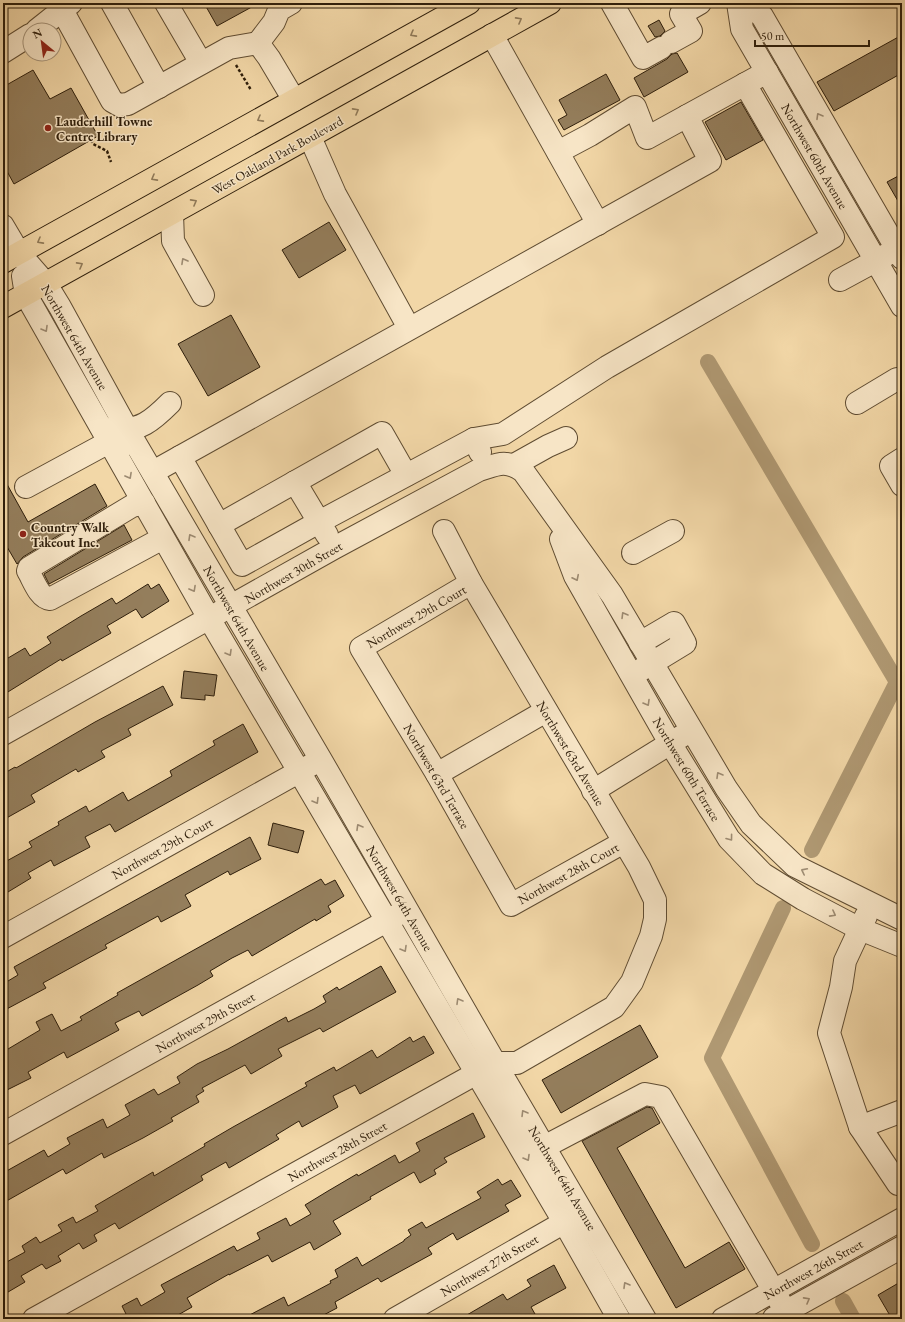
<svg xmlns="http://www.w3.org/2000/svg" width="905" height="1322" font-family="'EB Garamond',serif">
<rect width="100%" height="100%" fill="#f2d7a7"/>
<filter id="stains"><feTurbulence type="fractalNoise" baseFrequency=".005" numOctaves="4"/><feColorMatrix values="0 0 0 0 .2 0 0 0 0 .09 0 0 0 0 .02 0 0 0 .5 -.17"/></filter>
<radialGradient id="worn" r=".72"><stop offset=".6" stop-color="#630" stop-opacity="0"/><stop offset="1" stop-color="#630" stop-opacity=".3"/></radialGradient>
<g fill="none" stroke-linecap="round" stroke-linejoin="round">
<g stroke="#af9872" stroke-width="16">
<path d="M 708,362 L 897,682 L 812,850"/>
<path d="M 783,908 L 712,1058 L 812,1244"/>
<path d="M 843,1301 L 853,1319"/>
</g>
</g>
<g fill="#947e5c" stroke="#2e1e0b">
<path d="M 204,3 L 259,3 L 217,26 Z"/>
<path d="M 659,20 L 665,31 L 660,36 L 655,37 L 648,26 Z"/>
<path d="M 902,35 L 902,73 L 834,111 L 817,82 Z"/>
<path d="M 677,53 L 688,72 L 644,97 L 634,78 L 667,59 L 672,54 Z"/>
<path d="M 33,70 L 50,99 L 71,88 L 98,136 L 14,184 L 3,164 L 3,87 Z"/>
<path d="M 606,74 L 620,100 L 564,130 L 558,120 L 567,115 L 559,100 Z"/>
<path d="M 741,102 L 763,140 L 726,160 L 705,122 Z"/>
<path d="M 902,174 L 902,208 L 887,182 Z"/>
<path d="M 329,222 L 346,250 L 299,278 L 282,250 Z"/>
<path d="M 231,315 L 260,367 L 208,396 L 178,344 Z"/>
<path d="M 3,477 L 28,522 L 95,484 L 107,506 L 23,557 L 17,564 L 3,540 Z"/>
<path d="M 124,525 L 132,540 L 49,584 L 44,574 Z"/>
<path d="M 148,584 L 151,589 L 159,584 L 169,601 L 142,618 L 136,609 L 107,626 L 111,633 L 62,661 L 61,659 L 3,695 L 3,661 L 25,648 L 30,656 L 51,643 L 47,637 L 81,616 L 112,598 L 116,604 Z"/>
<path d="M 184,671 L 217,675 L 214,696 L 205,695 L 205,700 L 181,698 Z"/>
<path d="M 163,686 L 173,705 L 128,729 L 131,735 L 101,751 L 105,757 L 78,772 L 76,769 L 31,795 L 35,802 L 3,820 L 3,774 L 15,767 L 16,768 L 95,722 Z"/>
<path d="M 243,724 L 258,752 L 115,832 L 110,824 L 85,837 L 90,847 L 54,866 L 51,860 L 28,873 L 31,878 L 3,895 L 3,863 L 32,847 L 29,842 L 59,825 L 58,822 L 86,806 L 89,812 L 123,792 L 128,801 L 172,776 L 170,771 L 215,745 L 213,741 Z"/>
<path d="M 273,823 L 304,831 L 298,853 L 268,845 Z"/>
<path d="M 250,837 L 261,859 L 230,875 L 228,871 L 185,895 L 191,906 L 161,922 L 158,916 L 105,945 L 107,948 L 43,983 L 46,988 L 3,1011 L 3,984 L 18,975 L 14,967 Z"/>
<path d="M 321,879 L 325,885 L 335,880 L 344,896 L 328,906 L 331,912 L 316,921 L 315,919 L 252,956 L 248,950 L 232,958 L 210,971 L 213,976 L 198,985 L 142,1016 L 139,1011 L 115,1023 L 119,1030 L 67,1058 L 64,1052 L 28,1072 L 31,1078 L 3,1092 L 3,1052 L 40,1030 L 36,1022 L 52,1014 L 61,1031 L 82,1020 L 80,1017 L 118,995 L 117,993 Z"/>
<path d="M 381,966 L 396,992 L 323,1032 L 320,1028 L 278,1049 L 282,1056 L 251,1074 L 245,1065 L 202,1088 L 204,1091 L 196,1096 L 199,1102 L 171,1118 L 173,1121 L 143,1138 L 104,1158 L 102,1153 L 66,1174 L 63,1169 L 3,1203 L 3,1173 L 44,1150 L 48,1157 L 70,1144 L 67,1138 L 103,1119 L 107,1128 L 130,1115 L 125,1105 L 154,1089 L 158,1095 L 180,1083 L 177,1077 L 197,1064 L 228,1049 L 286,1017 L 288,1022 L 314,1009 L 326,1002 L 323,996 L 337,987 L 339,990 Z"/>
<path d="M 640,1025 L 658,1057 L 561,1113 L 542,1080 Z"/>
<path d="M 424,1036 L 434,1053 L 360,1094 L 355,1085 L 333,1096 L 338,1107 L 302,1127 L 299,1121 L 276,1135 L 279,1139 L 229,1168 L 226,1162 L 201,1176 L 203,1180 L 119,1229 L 115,1223 L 94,1235 L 97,1241 L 83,1249 L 79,1243 L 58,1256 L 61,1261 L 46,1269 L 42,1264 L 21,1276 L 25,1282 L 3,1295 L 3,1264 L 25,1252 L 22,1246 L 36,1237 L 40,1243 L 62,1231 L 58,1225 L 73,1217 L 76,1223 L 98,1211 L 95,1206 L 153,1172 L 154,1176 L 205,1146 L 204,1144 L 233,1127 L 307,1086 L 305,1083 L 334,1067 L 336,1071 L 372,1050 L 377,1058 L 410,1037 L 413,1042 Z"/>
<path d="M 647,1107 L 652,1108 L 660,1123 L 617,1148 L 685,1268 L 729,1242 L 745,1269 L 676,1308 L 582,1141 Z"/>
<path d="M 473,1113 L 485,1137 L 444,1158 L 447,1162 L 434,1170 L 436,1174 L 420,1183 L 414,1172 L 370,1197 L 371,1199 L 333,1221 L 341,1234 L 314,1250 L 310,1242 L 272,1262 L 268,1255 L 229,1275 L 229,1274 L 187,1298 L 192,1307 L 171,1319 L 118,1319 L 126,1314 L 122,1306 L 137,1298 L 141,1306 L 165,1292 L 161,1285 L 234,1246 L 237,1251 L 260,1239 L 257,1233 L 286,1218 L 290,1226 L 311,1214 L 305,1205 L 328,1191 L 357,1174 L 358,1176 L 395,1155 L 399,1163 L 420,1151 L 416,1143 Z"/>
<path d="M 498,1179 L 502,1185 L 511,1180 L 521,1196 L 505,1205 L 509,1211 L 457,1240 L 453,1233 L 428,1248 L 432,1254 L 381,1282 L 378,1278 L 335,1302 L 337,1308 L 316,1319 L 242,1319 L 284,1297 L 288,1306 L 331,1283 L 330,1281 L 338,1277 L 335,1270 L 357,1257 L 362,1266 L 404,1241 L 404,1240 L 411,1235 L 408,1230 L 422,1222 L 426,1228 L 481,1198 L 477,1192 Z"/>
<path d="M 554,1265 L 566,1288 L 531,1307 L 535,1314 L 527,1319 L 460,1319 L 503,1294 L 507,1300 L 531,1286 L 527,1280 Z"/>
<path d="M 902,1281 L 902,1319 L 892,1319 L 878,1295 Z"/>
</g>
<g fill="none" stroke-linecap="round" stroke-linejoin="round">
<g stroke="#5f4c32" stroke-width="24">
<g id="minor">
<path d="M 112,3 L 159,87"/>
<path d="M 166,3 L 201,63"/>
<path d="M 612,3 L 643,58 L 661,48"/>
<path d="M 738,3 L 742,29 L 902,306"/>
<path d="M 745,3 L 762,16 L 902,258"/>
<path d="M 62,10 L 112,101 L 119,105 L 128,104 L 229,48 L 258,43 L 269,58 L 294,100"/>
<path d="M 37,30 L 71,3"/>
<path d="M 492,35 L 598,224"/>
<path d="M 671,42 L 691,31 L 681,14 L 700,3"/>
<path d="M 258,43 L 274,22 L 279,10 L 291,3"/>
<path d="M 3,52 L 30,35"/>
<path d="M 310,137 L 335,194 L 409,328"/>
<path d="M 558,152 L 590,135 L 635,107 L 647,138 L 687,116"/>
<path d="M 172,214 L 173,241 L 203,295"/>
<path d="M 3,226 L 19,253 L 46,284 L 60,307 L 127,429 L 321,760 L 495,1063 L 645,1319"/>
<path d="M 23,276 L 26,295 L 210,620 L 564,1222 L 619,1319"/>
<path d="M 840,280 L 888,254"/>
<path d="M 857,403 L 897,379"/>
<path d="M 115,427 C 138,434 154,419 170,403"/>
<path d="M 474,439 L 503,434 L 607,367 L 833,237 L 745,84"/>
<path d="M 180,457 L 242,565 L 319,522 L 327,535"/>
<path d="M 902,459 L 891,466 L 902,485"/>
<path d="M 514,465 L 548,446 L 566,438"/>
<path d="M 153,472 L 710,161 L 687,116 L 767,72"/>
<path d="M 295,482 L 319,522 L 474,439 L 480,452"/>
<path d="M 26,487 L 109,442 L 124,445"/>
<path d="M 144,503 L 132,506 L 29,568 L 28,571 C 33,579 39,598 50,599 L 163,538"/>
<path d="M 219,525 L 382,433 L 406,475"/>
<path d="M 561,539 L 575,576 L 670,743 L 729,839 L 763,874 L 803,899 L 860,929 L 902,946"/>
<path d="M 633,553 L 673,531"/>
<path d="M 471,583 L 361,648 L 437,774 L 511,905 L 624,842"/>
<path d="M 639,671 L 685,643 L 674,623 L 640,643"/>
<path d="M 3,734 L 334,548 L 479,470 C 498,464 505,459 523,471 L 612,595 L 726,788 L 751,824 L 795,866 L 902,919"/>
<path d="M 437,774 L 546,711"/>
<path d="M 593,791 L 682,736"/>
<path d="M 866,916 L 845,961 L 841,987 L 829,1033 L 860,1127 L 898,1184"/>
<path d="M 3,937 L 311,765"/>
<path d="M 860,1127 L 902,1111"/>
<path d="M 3,1134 L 401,913"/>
<path d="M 544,1147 L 645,1094 L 661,1097 L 786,1312"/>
<path d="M 774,1318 L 902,1247"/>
<path d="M 34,1319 L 495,1063 L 517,1063 L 614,1007 L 632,982 L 651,936 L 655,919 L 655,900 L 639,867 L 471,583 L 444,531"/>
<path d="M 395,1319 L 577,1215"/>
<path d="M 723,1319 L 902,1219"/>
</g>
</g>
<g stroke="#2e1e0b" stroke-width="24">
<g id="major">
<path d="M 3,262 L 469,3"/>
<path d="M 3,307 L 550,3"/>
</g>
</g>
<g stroke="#2e1e0b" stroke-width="2.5" stroke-dasharray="3 2" stroke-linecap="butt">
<path d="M 236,65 L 251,90"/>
<path d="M 91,140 L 93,144 L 107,151 L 111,162"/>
</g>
<use href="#minor" stroke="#f7e5c6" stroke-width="22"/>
<use href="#major" stroke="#f2d7a7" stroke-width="22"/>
</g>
<defs><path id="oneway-chevron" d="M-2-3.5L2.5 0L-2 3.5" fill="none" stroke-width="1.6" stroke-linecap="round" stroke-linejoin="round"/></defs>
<g stroke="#907a59">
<use href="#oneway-chevron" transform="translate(519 20) rotate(-29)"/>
<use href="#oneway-chevron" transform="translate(413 34) rotate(151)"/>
<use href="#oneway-chevron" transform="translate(356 111) rotate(-29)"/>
<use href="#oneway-chevron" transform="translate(260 119) rotate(151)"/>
<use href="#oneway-chevron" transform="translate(154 178) rotate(151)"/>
<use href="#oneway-chevron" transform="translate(194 202) rotate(-29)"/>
<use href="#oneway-chevron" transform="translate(40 241) rotate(151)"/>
<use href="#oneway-chevron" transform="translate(80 265) rotate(-29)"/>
</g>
<g stroke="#9d8b72">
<use href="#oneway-chevron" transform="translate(819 116) rotate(-120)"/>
<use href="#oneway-chevron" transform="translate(184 261) rotate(-119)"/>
<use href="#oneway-chevron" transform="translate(45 329) rotate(60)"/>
<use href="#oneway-chevron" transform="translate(129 476) rotate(61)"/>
<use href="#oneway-chevron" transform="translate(191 537) rotate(-120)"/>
<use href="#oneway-chevron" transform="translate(576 578) rotate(64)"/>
<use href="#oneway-chevron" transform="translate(193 589) rotate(61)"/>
<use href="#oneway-chevron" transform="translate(624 615) rotate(-121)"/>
<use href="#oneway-chevron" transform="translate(229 653) rotate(60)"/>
<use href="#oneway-chevron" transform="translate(647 703) rotate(60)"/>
<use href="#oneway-chevron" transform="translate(719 775) rotate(-120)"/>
<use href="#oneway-chevron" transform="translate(316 801) rotate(59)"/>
<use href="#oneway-chevron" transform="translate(359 827) rotate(-120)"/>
<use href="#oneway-chevron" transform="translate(730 838) rotate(53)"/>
<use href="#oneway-chevron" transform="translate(804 871) rotate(-153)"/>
<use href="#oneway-chevron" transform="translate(833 914) rotate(28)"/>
<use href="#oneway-chevron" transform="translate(404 949) rotate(60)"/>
<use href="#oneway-chevron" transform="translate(459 1001) rotate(-120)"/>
<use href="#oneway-chevron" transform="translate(524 1113) rotate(-121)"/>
<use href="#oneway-chevron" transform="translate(527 1158) rotate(60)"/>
<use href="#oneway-chevron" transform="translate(626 1285) rotate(-120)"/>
<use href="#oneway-chevron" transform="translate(807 1300) rotate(-29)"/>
</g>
<g fill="#8f2418" stroke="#f7e5c6" stroke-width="1.5">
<circle cx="48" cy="128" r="4"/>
<circle cx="23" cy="534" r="4"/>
</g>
<g text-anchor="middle" stroke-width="3" stroke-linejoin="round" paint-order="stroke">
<g font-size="13" font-weight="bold" fill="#2e1e0b" stroke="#f7e5c6" text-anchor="start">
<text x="56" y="126">Lauderhill Towne<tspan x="56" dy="15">Centre Library</tspan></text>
<text x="31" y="532">Country Walk<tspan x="31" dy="15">Takeout Inc.</tspan></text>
</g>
<g font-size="13" fill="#2e1e0b" stroke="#f7e5c6">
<text transform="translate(277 155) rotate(-29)" y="5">West Oakland Park Boulevard</text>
<text transform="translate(815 156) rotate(60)" y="5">Northwest 60th Avenue</text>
<text transform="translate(75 337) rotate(60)" y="5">Northwest 64th Avenue</text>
<text transform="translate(293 572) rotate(-30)" y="5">Northwest 30th Street</text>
<text transform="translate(416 616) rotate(-30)" y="5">Northwest 29th Court</text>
<text transform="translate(237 618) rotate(60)" y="5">Northwest 64th Avenue</text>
<text transform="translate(571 753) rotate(59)" y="5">Northwest 63rd Avenue</text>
<text transform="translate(687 769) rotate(59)" y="5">Northwest 60th Terrace</text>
<text transform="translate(437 776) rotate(60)" y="5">Northwest 63rd Terrace</text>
<text transform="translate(162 848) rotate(-29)" y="5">Northwest 29th Court</text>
<text transform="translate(568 873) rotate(-29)" y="5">Northwest 28th Court</text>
<text transform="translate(400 898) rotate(60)" y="5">Northwest 64th Avenue</text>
<text transform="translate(205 1022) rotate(-29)" y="5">Northwest 29th Street</text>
<text transform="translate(337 1151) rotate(-29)" y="5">Northwest 28th Street</text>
<text transform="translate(563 1178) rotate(59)" y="5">Northwest 64th Avenue</text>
<text transform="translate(489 1265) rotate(-30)" y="5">Northwest 27th Street</text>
<text transform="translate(813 1269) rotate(-29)" y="5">Northwest 26th Street</text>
</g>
</g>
<rect width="905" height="1322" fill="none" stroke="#f2d7a7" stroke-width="16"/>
<rect x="4" y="4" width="897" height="1314" fill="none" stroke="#2e1e0b" stroke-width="2"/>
<rect x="8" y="8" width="889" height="1306" fill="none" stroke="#2e1e0b"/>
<g transform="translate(42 42) rotate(331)"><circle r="19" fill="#f7e5c6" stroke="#a7957b"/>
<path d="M0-3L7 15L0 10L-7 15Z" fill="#8f2418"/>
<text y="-6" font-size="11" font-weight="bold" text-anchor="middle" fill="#2e1e0b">N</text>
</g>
<path d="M755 40v6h114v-6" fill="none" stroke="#2e1e0b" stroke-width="2"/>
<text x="761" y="40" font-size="12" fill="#2e1e0b" stroke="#f7e5c6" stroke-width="3" paint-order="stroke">50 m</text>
<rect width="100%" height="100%" filter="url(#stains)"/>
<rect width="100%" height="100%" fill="url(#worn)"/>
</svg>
